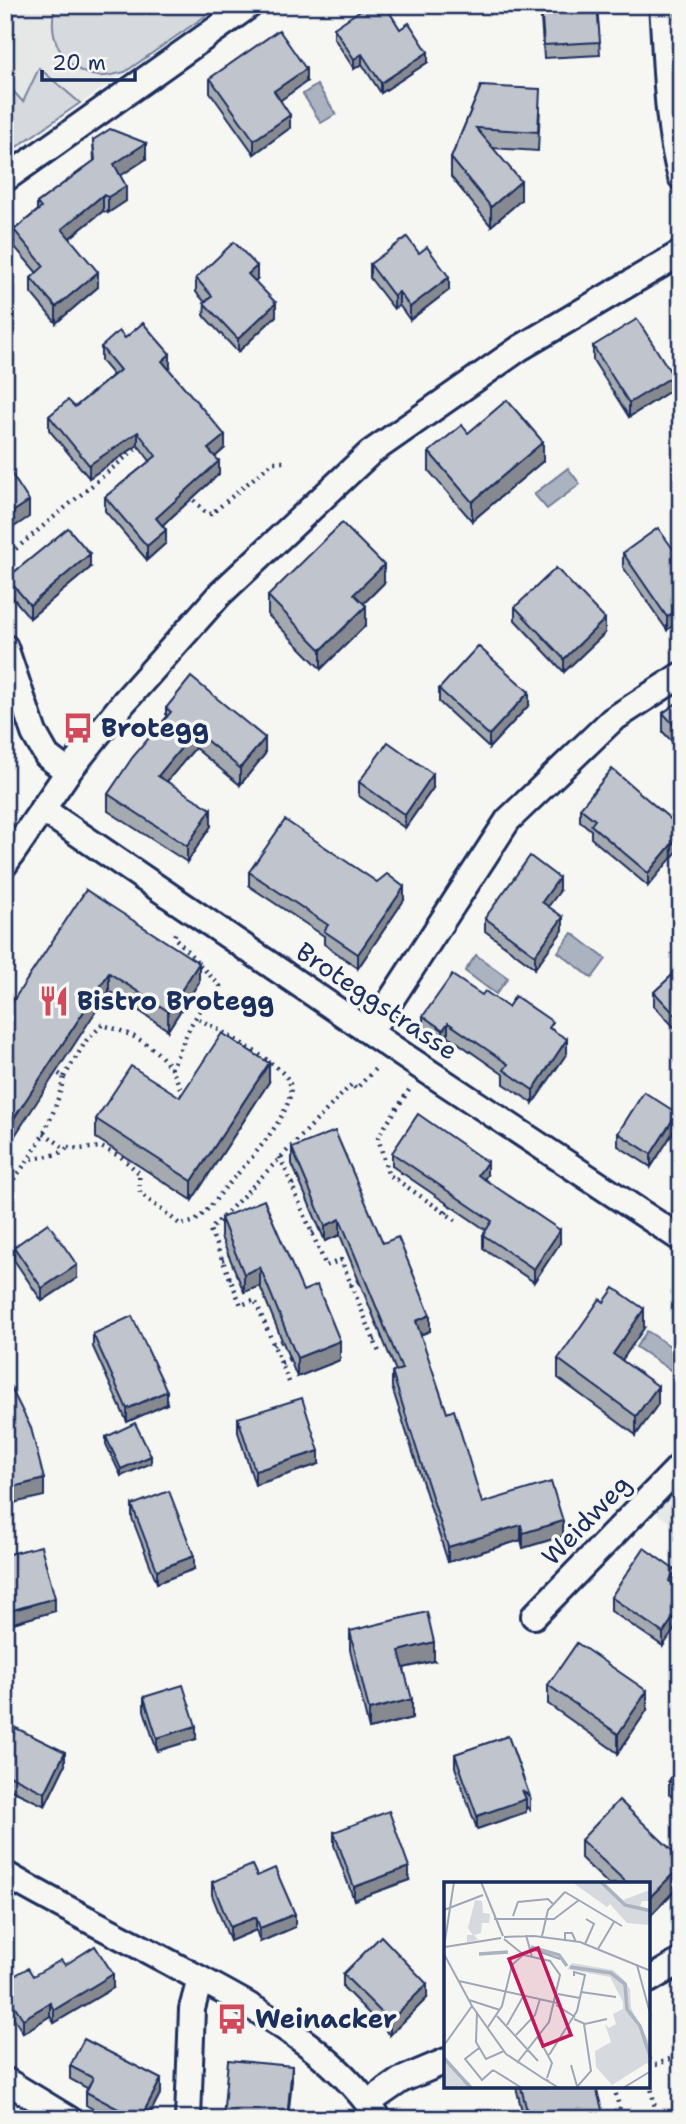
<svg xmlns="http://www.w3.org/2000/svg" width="686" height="2124" font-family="'Shantell Sans',sans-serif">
<rect width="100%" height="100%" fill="#f6f6f2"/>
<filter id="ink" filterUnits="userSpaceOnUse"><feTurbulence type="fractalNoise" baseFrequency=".0143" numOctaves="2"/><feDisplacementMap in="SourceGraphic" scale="14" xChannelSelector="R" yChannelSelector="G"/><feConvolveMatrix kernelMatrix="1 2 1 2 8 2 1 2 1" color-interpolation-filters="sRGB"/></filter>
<g filter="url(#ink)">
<g fill="#e6e7e7">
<path d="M 5,5 L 223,5 L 5,156 Z"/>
<path d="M 681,1465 L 681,1530 L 643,1504 Z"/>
</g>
<g fill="#d6d9dd" stroke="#78849e" stroke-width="2">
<path d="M 56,5 L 221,5 L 125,72 C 116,74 107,77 98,76 C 64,72 45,36 56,5 Z"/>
<path d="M 39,68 L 80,103 L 5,155 L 5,82 L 23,102 Z"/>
</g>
<g fill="#abb2c0" stroke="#717e99" stroke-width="2">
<path d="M 317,85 L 336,114 L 321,123 L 303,94 Z"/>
<path d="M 568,468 L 580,484 L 547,509 L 534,494 Z"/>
<path d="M 572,933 L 606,959 L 592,978 L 558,952 Z"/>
<path d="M 476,955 L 508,978 L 496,994 L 465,971 Z"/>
<path d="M 647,1331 L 681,1353 L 672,1371 L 636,1347 Z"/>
</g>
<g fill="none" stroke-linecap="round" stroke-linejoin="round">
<path stroke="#717e99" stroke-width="10" d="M 5,2117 L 9,2119"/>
<g stroke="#1b2f5e" stroke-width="30">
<g id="minor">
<path d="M 662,5 C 666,58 666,127 681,177"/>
<path d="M 5,179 L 250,5"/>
<path d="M 5,647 L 34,733 L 47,756 L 68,772"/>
<path d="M 42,809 L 406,1057 L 681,1239"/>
<path d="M 5,864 L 68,772 L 124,702 L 220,594 L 370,453 L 520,348 L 681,253"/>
<path d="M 370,1032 L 508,820 L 612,720 L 681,675"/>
<path d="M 534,1616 L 681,1465"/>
<path d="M 5,1874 C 61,1907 121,1936 178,1967 C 253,2007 331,2046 379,2119"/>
<path d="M 649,1980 L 681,1961"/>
<path d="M 5,2080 L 69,2119"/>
<path d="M 369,2102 L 401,2080 L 446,2061"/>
<path d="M 188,2119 L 192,2009 L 200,1979"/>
</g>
</g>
<g stroke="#1b2f5e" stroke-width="4.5" stroke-dasharray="2 5" stroke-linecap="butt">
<path d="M 189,495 L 206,513 L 211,514 L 273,462 L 285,462"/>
<path d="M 5,558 L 139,446 L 143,450"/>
<path d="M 171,1069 L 191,1025 L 201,1009 L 219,995 L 220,986 L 174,937 L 176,931"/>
<path d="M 64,1077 L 86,1041 L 102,1025 C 127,1031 156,1045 171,1069 C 177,1077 180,1089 184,1099"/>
<path d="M 409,1090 L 378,1137 L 388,1174 L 457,1221"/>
<path d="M 44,1133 L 62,1146 L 80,1149 L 101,1147 L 121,1157 L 139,1173 L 140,1193 L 181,1225 C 186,1223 192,1223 196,1220 C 208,1211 216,1199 225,1188 C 242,1168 301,1108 289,1081 C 280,1063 215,1027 196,1018"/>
<path d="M 280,1157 L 326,1266 L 341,1260 L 379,1352"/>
<path d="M 32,1159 L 58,1154 L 69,1147"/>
<path d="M 397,1180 L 402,1173"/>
<path d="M 292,1184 L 299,1181"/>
<path d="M 5,1190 C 35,1154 53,1123 64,1077 L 53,1070"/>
<path d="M 446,1213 L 451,1207"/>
<path d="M 312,1233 L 320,1229"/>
<path d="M 222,1260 L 229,1256"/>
<path d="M 229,1278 L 237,1274"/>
<path d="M 350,1285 L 359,1281"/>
<path d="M 374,1340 L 382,1337"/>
<path d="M 273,1345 L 282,1341"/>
<path d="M 281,1363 L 289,1359"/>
<path d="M 289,1382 L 255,1300 L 241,1305 L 210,1230 L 352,1084 L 356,1089 L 377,1067"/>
<path d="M 649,2068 L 681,2054"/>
<path d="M 649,2076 L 657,2119"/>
<path d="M 600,2114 L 620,2110 L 614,2087"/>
</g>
<use href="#minor" stroke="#f6f6f2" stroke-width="24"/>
</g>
<g fill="#a5a9b0" stroke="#1b2f5e" stroke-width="2">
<path d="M 540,5 L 597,5 L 600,55 L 544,58 Z"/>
<path d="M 334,28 L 400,29 L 428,62 L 381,93 L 362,64 L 354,69 L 334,38 Z"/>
<path d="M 210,78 L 306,82 L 280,100 L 290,128 L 254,154 L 210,92 Z"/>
<path d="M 481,86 L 540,107 L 538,151 L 493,148 L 521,200 L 491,226 L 451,177 L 451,158 Z"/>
<path d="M 93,140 L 146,159 L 120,176 L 126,201 L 108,213 L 103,211 L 70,238 L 98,287 L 56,323 L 31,293 L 31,278 L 37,273 L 14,246 L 14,230 L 37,211 L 37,203 L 94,161 Z"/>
<path d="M 370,264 L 449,290 L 410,320 L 399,305 L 394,309 L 370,278 Z"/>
<path d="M 196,278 L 257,279 L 255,281 L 276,316 L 238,352 L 204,316 L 205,302 L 196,292 Z"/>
<path d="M 125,338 L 170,368 L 168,369 L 225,448 L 215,457 L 219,474 L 162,526 L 166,543 L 147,560 L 105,511 L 105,497 L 150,461 L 138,445 L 89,478 L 49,430 L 49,416 L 75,407 L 113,375 L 101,361 L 101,347 Z"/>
<path d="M 593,346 L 673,389 L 629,417 L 593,360 Z"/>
<path d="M 468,433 L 543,461 L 472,521 L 429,471 L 429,452 Z"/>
<path d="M 623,553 L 681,560 L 667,630 L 623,567 Z"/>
<path d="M 90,568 L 30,618 L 7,591 L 7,578 Z"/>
<path d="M 384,583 L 363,604 L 366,625 L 321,669 L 268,615 L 268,596 Z"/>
<path d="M 515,607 L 605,633 L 564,672 L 515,620 Z"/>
<path d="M 439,689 L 529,705 L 489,748 L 439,702 Z"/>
<path d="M 681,700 L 681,751 L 663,732 L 663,713 Z"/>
<path d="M 166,708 L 265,754 L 240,785 L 195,748 L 167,781 L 211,826 L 187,862 L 108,811 L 108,794 L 166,718 Z"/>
<path d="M 359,782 L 433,788 L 405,828 L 359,796 Z"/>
<path d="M 580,808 L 681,828 L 648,886 L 591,838 L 591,830 L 580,821 Z"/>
<path d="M 249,872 L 404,900 L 358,968 L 324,944 L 324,936 L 249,886 Z"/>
<path d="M 86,890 L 199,982 L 168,1030 L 109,991 Z"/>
<path d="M 559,892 L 548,906 L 563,930 L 535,968 L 485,931 L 485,918 Z"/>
<path d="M 681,967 L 681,1034 L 654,1006 L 654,992 Z"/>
<path d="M 482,995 L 553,1030 L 567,1053 L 533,1103 L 504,1084 L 504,1075 L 448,1036 L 443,1043 L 423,1030 L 423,1016 Z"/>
<path d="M 269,1082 L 192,1200 L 96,1138 L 96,1119 Z"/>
<path d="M 677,1126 L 651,1167 L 618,1146 L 618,1133 Z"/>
<path d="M 292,1148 L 383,1243 L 430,1331 L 420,1335 L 447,1413 L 482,1503 L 563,1536 L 523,1548 L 521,1540 L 448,1562 L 392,1387 L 392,1372 L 396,1371 L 340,1235 L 325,1241 L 292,1164 Z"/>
<path d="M 392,1153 L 487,1175 L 484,1179 L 560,1243 L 534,1282 L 483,1248 L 483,1235 L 486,1230 L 392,1166 Z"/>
<path d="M 221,1218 L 340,1360 L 297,1377 L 260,1286 L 244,1292 L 221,1237 Z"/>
<path d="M 14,1247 L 77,1278 L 42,1301 L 14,1260 Z"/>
<path d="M 644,1328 L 622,1360 L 658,1404 L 636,1435 L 558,1378 L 558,1359 Z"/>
<path d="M 93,1334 L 167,1404 L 127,1422 L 93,1347 Z"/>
<path d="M 238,1418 L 319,1464 L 255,1485 L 238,1432 Z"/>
<path d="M 106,1437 L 151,1463 L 121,1476 L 106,1444 Z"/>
<path d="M 132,1505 L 194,1569 L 157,1583 L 132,1518 Z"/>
<path d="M 5,1555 L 55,1611 L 13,1623 L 5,1595 Z"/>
<path d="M 676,1584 L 663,1646 L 611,1611 L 611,1597 Z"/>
<path d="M 350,1631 L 434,1661 L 404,1668 L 412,1718 L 369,1729 L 350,1650 Z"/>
<path d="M 548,1685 L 647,1710 L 618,1753 L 548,1704 Z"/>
<path d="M 144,1697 L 196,1739 L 157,1751 L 144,1710 Z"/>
<path d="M 508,1736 L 530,1797 L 530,1810 L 526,1806 L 526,1812 L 477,1829 L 455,1767 L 455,1754 Z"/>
<path d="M 5,1750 L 65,1765 L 45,1806 L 5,1787 Z"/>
<path d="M 681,1762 L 681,1801 L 669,1794 L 669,1781 Z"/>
<path d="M 334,1832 L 409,1880 L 354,1900 L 334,1845 Z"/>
<path d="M 581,1840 L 681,1859 L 681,1884 L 649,1917 L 649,1884 L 608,1884 L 581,1858 Z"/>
<path d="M 257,1876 L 295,1927 L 260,1942 L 256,1930 L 230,1941 L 212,1895 L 212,1882 Z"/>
<path d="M 65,1965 L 113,1988 L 54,2023 L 50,2016 L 23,2033 L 5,2004 L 5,1981 L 33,1976 Z"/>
<path d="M 343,1974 L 427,1998 L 390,2035 L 343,1987 Z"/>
<path d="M 70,2066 L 161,2092 L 147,2119 L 111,2119 L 86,2105 L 86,2092 L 87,2088 L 70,2079 Z"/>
<path d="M 516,2087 L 596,2087 L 603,2119 L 524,2119 Z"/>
</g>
<g fill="#868990" stroke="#1b2f5e" stroke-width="2">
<path d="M 428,52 L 428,62 L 381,93 L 381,83 Z"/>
<path d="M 362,54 L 362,64 L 354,69 L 354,59 Z"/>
<path d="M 306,69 L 306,82 L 274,105 L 274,91 Z"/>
<path d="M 290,115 L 290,128 L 254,154 L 254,140 Z"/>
<path d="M 146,143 L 146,159 L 114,180 L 114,164 Z"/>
<path d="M 521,181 L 521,200 L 491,226 L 491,207 Z"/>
<path d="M 126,186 L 126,201 L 108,213 L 108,197 Z"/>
<path d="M 103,195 L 103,211 L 62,244 L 62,229 Z"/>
<path d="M 257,266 L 257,279 L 248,287 L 248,274 Z"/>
<path d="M 98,272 L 98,287 L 56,323 L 56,307 Z"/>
<path d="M 449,277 L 449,290 L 410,320 L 410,307 Z"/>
<path d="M 399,292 L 399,305 L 394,309 L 394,296 Z"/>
<path d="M 276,303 L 276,316 L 238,352 L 238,339 Z"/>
<path d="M 8,332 L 8,350 L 5,353 L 5,334 Z"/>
<path d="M 170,354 L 170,368 L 162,374 L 162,361 Z"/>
<path d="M 673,376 L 673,389 L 629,417 L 629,403 Z"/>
<path d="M 138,432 L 138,445 L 89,478 L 89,465 Z"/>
<path d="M 225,435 L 225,448 L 208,463 L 208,449 Z"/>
<path d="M 543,442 L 543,461 L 472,521 L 472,502 Z"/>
<path d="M 219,461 L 219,474 L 156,531 L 156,518 Z"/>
<path d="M 29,501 L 29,517 L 5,533 L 5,517 Z"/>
<path d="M 166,530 L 166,543 L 147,560 L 147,546 Z"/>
<path d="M 90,554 L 90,568 L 30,618 L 30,605 Z"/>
<path d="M 384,565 L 384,583 L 354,613 L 354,594 Z"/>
<path d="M 366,606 L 366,625 L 321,669 L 321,650 Z"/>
<path d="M 681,607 L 681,620 L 667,630 L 667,617 Z"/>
<path d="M 605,619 L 605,633 L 564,672 L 564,659 Z"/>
<path d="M 529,692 L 529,705 L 489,748 L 489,735 Z"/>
<path d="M 195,731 L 195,748 L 158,792 L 158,776 Z"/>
<path d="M 265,738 L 265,754 L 240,785 L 240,768 Z"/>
<path d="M 433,774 L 433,788 L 405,828 L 405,815 Z"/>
<path d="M 211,809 L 211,826 L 187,862 L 187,846 Z"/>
<path d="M 681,833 L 681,847 L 648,886 L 648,873 Z"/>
<path d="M 559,878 L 559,892 L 542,915 L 542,902 Z"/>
<path d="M 404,887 L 404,900 L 358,968 L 358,954 Z"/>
<path d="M 563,917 L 563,930 L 535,968 L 535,955 Z"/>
<path d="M 199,963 L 199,982 L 168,1030 L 168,1011 Z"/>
<path d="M 109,973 L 109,991 L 5,1151 L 5,1132 Z"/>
<path d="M 448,1023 L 448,1036 L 443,1043 L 443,1030 Z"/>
<path d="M 567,1039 L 567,1053 L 533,1103 L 533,1090 Z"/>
<path d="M 269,1063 L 269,1082 L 192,1200 L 192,1181 Z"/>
<path d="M 677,1113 L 677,1126 L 651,1167 L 651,1154 Z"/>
<path d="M 487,1162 L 487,1175 L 478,1188 L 478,1175 Z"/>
<path d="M 340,1219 L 340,1235 L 325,1241 L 325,1226 Z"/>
<path d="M 560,1230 L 560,1243 L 534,1282 L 534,1269 Z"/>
<path d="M 77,1265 L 77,1278 L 42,1301 L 42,1288 Z"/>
<path d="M 260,1267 L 260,1286 L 244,1292 L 244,1274 Z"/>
<path d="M 644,1309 L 644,1328 L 613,1373 L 613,1354 Z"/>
<path d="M 430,1315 L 430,1331 L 416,1336 L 416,1321 Z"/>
<path d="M 340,1341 L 340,1360 L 297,1377 L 297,1358 Z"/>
<path d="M 658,1386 L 658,1404 L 636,1435 L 636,1416 Z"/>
<path d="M 167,1391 L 167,1404 L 127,1422 L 127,1409 Z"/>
<path d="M 319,1451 L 319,1464 L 255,1485 L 255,1471 Z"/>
<path d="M 151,1456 L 151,1463 L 121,1476 L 121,1469 Z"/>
<path d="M 44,1479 L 44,1496 L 5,1505 L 5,1489 Z"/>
<path d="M 563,1521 L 563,1536 L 523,1548 L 523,1533 Z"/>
<path d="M 521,1525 L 521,1540 L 448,1562 L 448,1547 Z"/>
<path d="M 194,1556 L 194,1569 L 157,1583 L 157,1570 Z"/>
<path d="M 676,1571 L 676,1584 L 669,1595 L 669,1581 Z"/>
<path d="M 55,1598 L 55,1611 L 13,1623 L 13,1610 Z"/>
<path d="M 681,1606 L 681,1620 L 663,1646 L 663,1633 Z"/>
<path d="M 434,1642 L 434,1661 L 399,1669 L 399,1651 Z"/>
<path d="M 647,1691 L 647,1710 L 618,1753 L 618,1734 Z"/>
<path d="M 412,1699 L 412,1718 L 369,1729 L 369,1710 Z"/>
<path d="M 196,1726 L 196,1739 L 157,1751 L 157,1738 Z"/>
<path d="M 65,1752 L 65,1765 L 45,1806 L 45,1793 Z"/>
<path d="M 526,1799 L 526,1812 L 477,1829 L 477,1816 Z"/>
<path d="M 681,1866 L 681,1884 L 649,1917 L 649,1898 Z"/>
<path d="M 409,1867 L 409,1880 L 354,1900 L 354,1887 Z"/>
<path d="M 295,1914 L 295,1927 L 260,1942 L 260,1928 Z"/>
<path d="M 256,1917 L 256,1930 L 230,1941 L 230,1927 Z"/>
<path d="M 113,1974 L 113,1988 L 54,2023 L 54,2010 Z"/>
<path d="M 427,1984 L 427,1998 L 390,2035 L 390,2021 Z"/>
<path d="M 50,2003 L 50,2016 L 23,2033 L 23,2019 Z"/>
<path d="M 292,2066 L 292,2080 L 288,2119 L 287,2119 Z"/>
<path d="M 161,2079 L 161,2092 L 147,2119 L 140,2119 Z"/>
<path d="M 603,2113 L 603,2119 L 581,2119 Z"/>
</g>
<g fill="#c0c4cd" stroke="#1b2f5e" stroke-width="2">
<path d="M 368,5 L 385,5 L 400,29 L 409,23 L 428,52 L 381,83 L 362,54 L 354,59 L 334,28 Z"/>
<path d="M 541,5 L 597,5 L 600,42 L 544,45 Z"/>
<path d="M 279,30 L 306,69 L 274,91 L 290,115 L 254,140 L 210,78 Z"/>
<path d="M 481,86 L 540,89 L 538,132 L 476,128 L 521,181 L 491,207 L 451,158 Z"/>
<path d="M 110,129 L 146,143 L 114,164 L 126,186 L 108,197 L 103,195 L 62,229 L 98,272 L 56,307 L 31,278 L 44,266 L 14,230 L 41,208 L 37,203 L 95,160 L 93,140 Z"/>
<path d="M 407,237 L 419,253 L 427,247 L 449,277 L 410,307 L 399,292 L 394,296 L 370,264 Z"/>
<path d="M 234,242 L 257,266 L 248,274 L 276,303 L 238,339 L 204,303 L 212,296 L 196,278 Z"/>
<path d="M 637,319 L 673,376 L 629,403 L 593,346 Z"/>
<path d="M 143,323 L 170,354 L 162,361 L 225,435 L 208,449 L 219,461 L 156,518 L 166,530 L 147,546 L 105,497 L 156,456 L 138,432 L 89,465 L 49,416 L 68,400 L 75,407 L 120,370 L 101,347 L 119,331 L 125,338 Z"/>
<path d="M 507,400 L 543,442 L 472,502 L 429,452 L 462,425 L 468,433 Z"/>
<path d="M 5,464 L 29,501 L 5,517 Z"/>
<path d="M 342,523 L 384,565 L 354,594 L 366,606 L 321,650 L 268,596 Z"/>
<path d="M 68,528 L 90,554 L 30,605 L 7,578 Z"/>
<path d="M 658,528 L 681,560 L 681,607 L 667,617 L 623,553 Z"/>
<path d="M 556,568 L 605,619 L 564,659 L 515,607 Z"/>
<path d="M 478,646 L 529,692 L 489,735 L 439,689 Z"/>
<path d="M 191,677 L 265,738 L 240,768 L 195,731 L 158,776 L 211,809 L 187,846 L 108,794 L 132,758 L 171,712 L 166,708 Z"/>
<path d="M 681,700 L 681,733 L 663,713 Z"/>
<path d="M 388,742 L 433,774 L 405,815 L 359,782 Z"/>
<path d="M 612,769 L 681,828 L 681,833 L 648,873 L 591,825 L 595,820 L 580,808 Z"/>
<path d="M 285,820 L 377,882 L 387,874 L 404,887 L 358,954 L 324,931 L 328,925 L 249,872 Z"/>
<path d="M 530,856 L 559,878 L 542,902 L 563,917 L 535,955 L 485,918 Z"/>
<path d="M 86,890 L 199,963 L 168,1011 L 109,973 L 5,1132 L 5,1013 Z"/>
<path d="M 681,967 L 681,1021 L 654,992 Z"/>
<path d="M 452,975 L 482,995 L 485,991 L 508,1007 L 515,996 L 553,1022 L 549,1028 L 567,1039 L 533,1090 L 504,1070 L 508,1064 L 448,1023 L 443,1030 L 423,1016 Z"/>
<path d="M 222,1033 L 269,1063 L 192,1181 L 96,1119 L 131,1066 L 180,1097 Z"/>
<path d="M 644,1092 L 677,1113 L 651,1154 L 618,1133 Z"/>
<path d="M 418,1114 L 487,1162 L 478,1175 L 560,1230 L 534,1269 L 483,1235 L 492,1221 L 392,1153 Z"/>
<path d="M 335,1131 L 383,1243 L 398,1237 L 430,1315 L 416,1321 L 447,1413 L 454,1410 L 482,1503 L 551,1482 L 563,1521 L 523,1533 L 521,1525 L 448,1547 L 392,1372 L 402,1369 L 340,1219 L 325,1226 L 292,1148 Z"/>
<path d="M 264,1200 L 303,1291 L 317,1285 L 340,1341 L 297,1358 L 260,1267 L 244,1274 L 221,1218 Z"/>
<path d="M 48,1223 L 77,1265 L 42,1288 L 14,1247 Z"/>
<path d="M 614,1288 L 644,1309 L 613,1354 L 658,1386 L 636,1416 L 558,1359 L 600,1299 L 604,1302 Z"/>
<path d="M 132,1316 L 167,1391 L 127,1409 L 93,1334 Z"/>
<path d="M 5,1376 L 31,1428 L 44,1479 L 5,1489 Z"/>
<path d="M 302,1398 L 319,1451 L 255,1471 L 238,1418 Z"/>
<path d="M 135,1423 L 151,1456 L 121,1469 L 106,1437 Z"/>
<path d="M 169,1491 L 194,1556 L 157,1570 L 132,1505 Z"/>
<path d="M 41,1546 L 55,1598 L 13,1610 L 5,1582 L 5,1555 Z"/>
<path d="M 644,1548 L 676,1571 L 669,1581 L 681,1589 L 681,1606 L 663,1633 L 611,1597 Z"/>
<path d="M 427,1612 L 434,1642 L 399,1651 L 412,1699 L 369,1710 L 350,1631 Z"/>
<path d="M 577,1643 L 647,1691 L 618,1734 L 548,1685 Z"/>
<path d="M 183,1685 L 196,1726 L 157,1738 L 144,1697 Z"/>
<path d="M 16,1728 L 65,1752 L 45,1793 L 5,1773 L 5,1750 Z"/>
<path d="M 508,1736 L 530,1797 L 522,1790 L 526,1799 L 477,1816 L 455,1754 Z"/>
<path d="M 681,1762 L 681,1788 L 669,1781 Z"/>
<path d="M 619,1800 L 681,1859 L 681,1866 L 649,1898 L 649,1884 L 628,1884 L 581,1840 Z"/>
<path d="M 389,1811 L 409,1867 L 354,1887 L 334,1832 Z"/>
<path d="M 252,1865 L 257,1876 L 275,1868 L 295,1914 L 260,1928 L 256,1917 L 230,1927 L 212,1882 Z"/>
<path d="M 381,1936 L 427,1984 L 390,2021 L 343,1974 Z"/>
<path d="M 95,1946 L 113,1974 L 54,2010 L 50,2003 L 23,2019 L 5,1991 L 5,1981 L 28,1968 L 33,1976 L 61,1960 L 65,1965 Z"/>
<path d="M 84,2039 L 161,2079 L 140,2119 L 137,2119 L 86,2092 L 93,2078 L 70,2066 Z"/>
<path d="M 228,2060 L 292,2066 L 287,2119 L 223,2119 Z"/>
<path d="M 521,2087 L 596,2087 L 603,2113 L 581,2119 L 529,2119 Z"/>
</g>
</g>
<defs>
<g id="bus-bare" transform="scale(2.415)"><path d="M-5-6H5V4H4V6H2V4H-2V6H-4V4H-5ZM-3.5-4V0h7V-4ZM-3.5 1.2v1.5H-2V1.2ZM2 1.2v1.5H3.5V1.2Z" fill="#d1495b" stroke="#f6f6f2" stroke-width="2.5" paint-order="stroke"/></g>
<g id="restaurant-bare" transform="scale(2.415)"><path d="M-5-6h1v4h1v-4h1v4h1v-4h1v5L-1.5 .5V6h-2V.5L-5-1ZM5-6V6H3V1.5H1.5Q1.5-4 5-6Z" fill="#d1495b" stroke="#f6f6f2" stroke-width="2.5" paint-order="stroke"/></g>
</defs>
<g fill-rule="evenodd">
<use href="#bus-bare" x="78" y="728"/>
<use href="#restaurant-bare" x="54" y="1001"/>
<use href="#bus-bare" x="232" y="2019"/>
</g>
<g text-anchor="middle" stroke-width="7" stroke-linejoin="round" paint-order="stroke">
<g font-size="26" font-weight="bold" fill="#1b2f5e" stroke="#f6f6f2" text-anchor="start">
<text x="101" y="737">Brotegg</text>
<text x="77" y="1010">Bistro Brotegg</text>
<text x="255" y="2028">Weinacker</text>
</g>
<g font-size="26" fill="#1b2f5e" stroke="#f6f6f2">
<text transform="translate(377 1001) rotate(34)" y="9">Broteggstrasse</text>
<text transform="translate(586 1520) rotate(-46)" y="9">Weidweg</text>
</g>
</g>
<g transform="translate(444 1882)">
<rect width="206" height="206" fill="#f6f6f2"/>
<path d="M 128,0 L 160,0 L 179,18 L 206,8 L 206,19 L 198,19 L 196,24 L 206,27 L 206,43 L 183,41 L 166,22 L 163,25 ZM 31,18 L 38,19 L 39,31 L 46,32 L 45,41 L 38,41 L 37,51 L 30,53 L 34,58 L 23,60 L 23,53 L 29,53 L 24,46 ZM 128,81 L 169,88 L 179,97 L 186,107 L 187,126 L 206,162 L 206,184 L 203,181 L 168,203 L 152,185 L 151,169 L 167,160 L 161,142 L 165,146 L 172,142 L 169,132 L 179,127 L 179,120 L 166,95 L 123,87 ZM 0,176 L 18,200 L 25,200 L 29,206 L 0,206 Z" fill="#d6d9dd"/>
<path fill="none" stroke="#abb2c0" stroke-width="3.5" d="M 157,0 L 181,23 L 207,29M 87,65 L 115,73 L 123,84M 35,72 L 64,70M 126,85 L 167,91 L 181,102 L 183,127 L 196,144 L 207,177M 0,176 L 27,206"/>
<path fill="none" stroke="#9ea6b7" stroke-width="2" d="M 37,0 L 59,54M 121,10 L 178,44M 0,28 L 39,13M 69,34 L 74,20 L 104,17 L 109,22M 50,37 L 110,37 L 135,18M 82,53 L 88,75M 98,54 L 104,28 L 121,10M 60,55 L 90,54 L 136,60 L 207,89M 60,57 L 80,73 L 106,79 L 116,93 L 105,140 L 73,181M 121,58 L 121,51 L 128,51 L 132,60M 141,62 L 150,42 L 142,37M 0,65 L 10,0M 1,65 L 57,56M 85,66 L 116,77M 154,67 L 170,40M 0,72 L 28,124 L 62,172 L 100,197M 193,83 L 207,135M 15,99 L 113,121M 137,110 L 172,115M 114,112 L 136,116M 25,118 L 56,128M 112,123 L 131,135M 33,130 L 32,160 L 42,177 L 60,169M 53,134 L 94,179M 130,137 L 141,142 L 163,137M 63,143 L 80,113M 44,145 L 58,124 L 68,83 L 79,73M 72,153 L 91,133 L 96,117M 94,155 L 108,181 L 103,196M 1,162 L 28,124M 35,166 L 21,177 L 38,198 L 49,188M 105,173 L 133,129 L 141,93 L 130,90 L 130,94M 127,183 L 133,204M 49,188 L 78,206M 105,199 L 100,197 L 115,206M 132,206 L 147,189 L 140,142M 179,206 L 207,189"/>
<path fill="#c2185b" fill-opacity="0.15" stroke="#c2185b" stroke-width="3.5" d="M 94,66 L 127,153 L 99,164 L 65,77 Z"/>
<rect width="206" height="206" fill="none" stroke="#1b2f5e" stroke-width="3.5"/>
</g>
<rect width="686" height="2124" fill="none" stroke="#f6f6f2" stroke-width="28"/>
<rect x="14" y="14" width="658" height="2096" fill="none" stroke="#1b2f5e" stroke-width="2.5" filter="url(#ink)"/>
<path d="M42 70v10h93v-10" fill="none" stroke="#1b2f5e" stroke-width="3.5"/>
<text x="52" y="70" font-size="21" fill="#1b2f5e" stroke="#f6f6f2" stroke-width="5" paint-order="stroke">20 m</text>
</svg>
